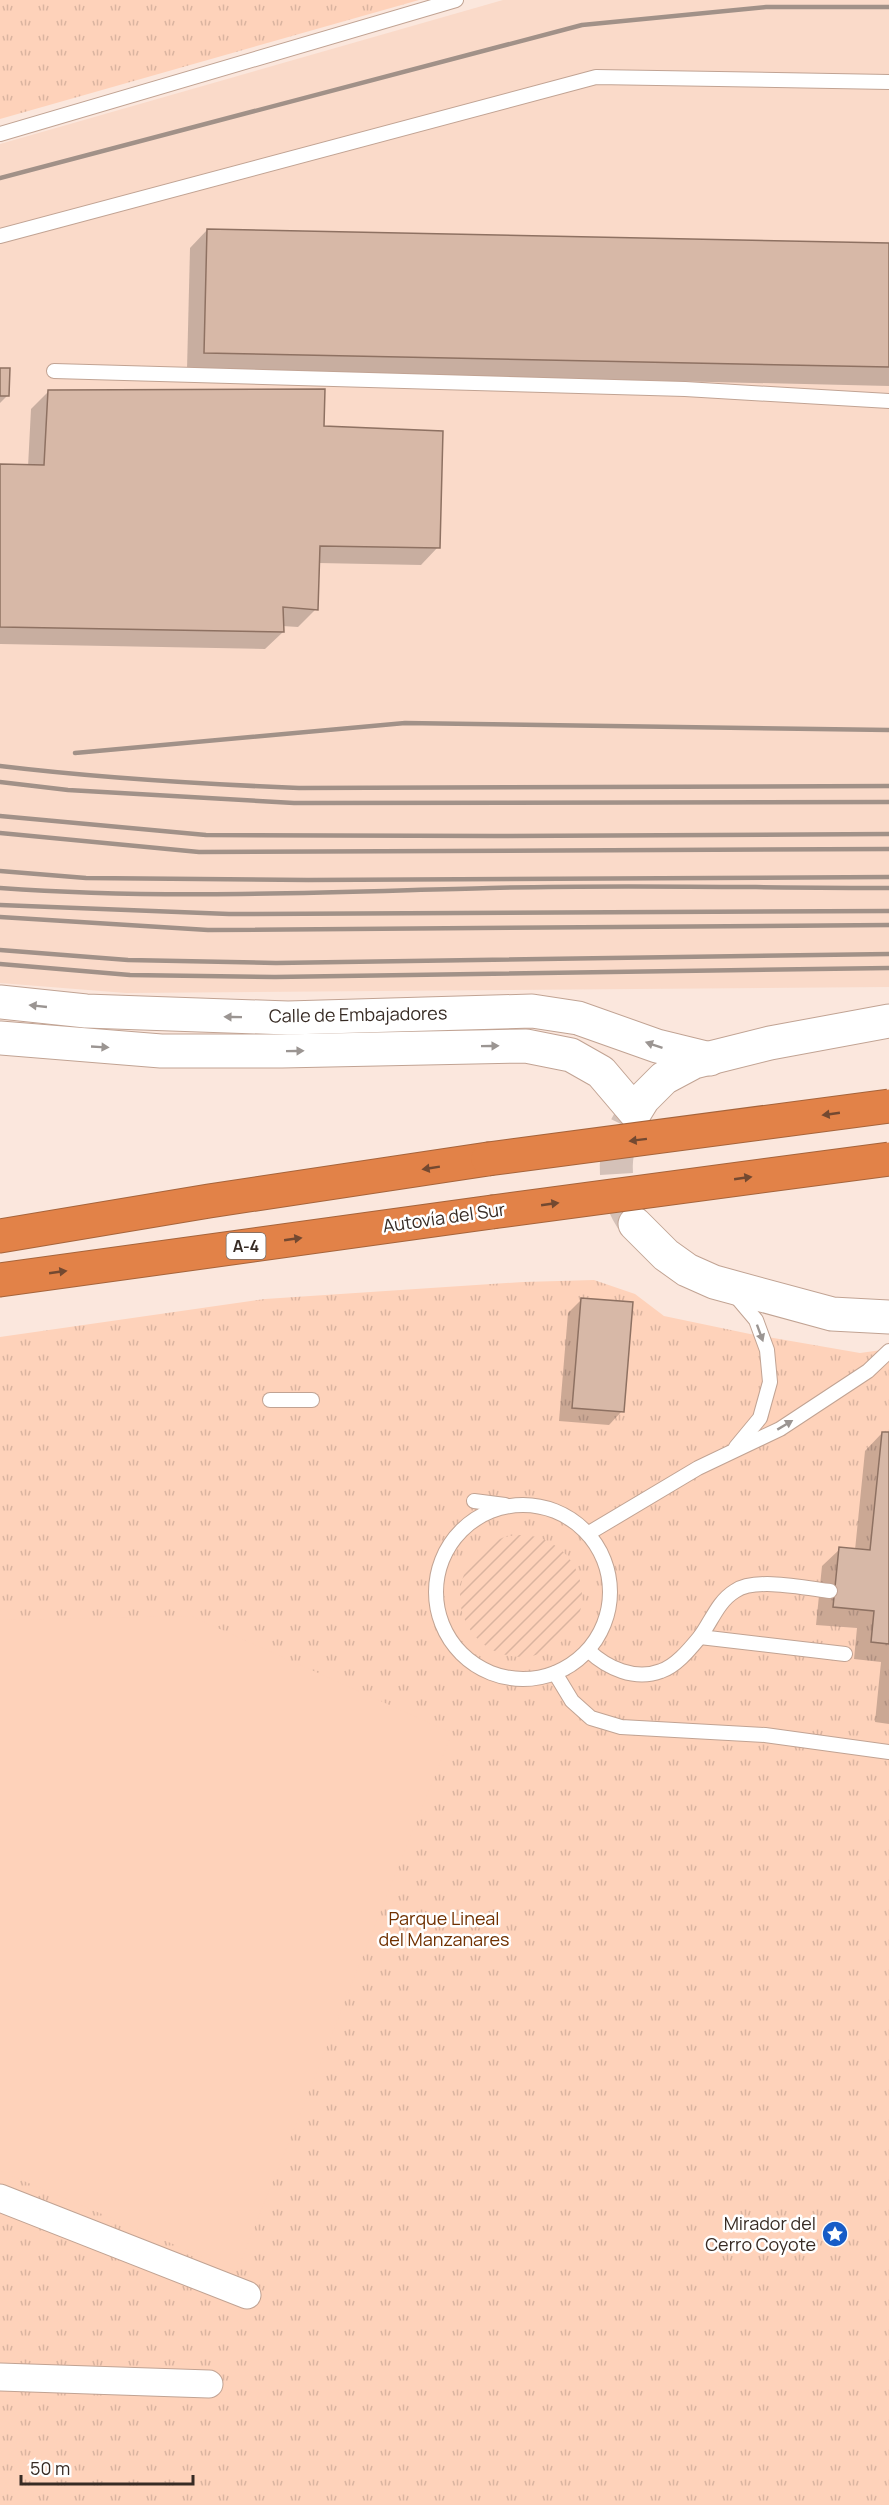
<svg xmlns="http://www.w3.org/2000/svg" width="889" height="2505" font-family="Manrope,sans-serif">
<defs>
<pattern id="grass-tufts" width="24" height="20" patternUnits="userSpaceOnUse" patternTransform="scale(1.5)"><rect width="24" height="20" fill="#fed2ba"/><path d="M3 7l-1-3M5 7V3M7 7l1-3M15 17l-1-3M17 17v-4M19 17l1-3" fill="none" stroke="#dab4a0"/></pattern>
<pattern id="garden-furrows" width="10" height="10" patternUnits="userSpaceOnUse" patternTransform="scale(1.5)"><rect width="10" height="10" fill="#fed2ba"/><path d="M-1 1l2-2M0 10L10 0M9 11l2-2" fill="none" stroke="#dab4a0"/></pattern>
</defs>
<rect width="100%" height="100%" fill="#fbe7dd"/>
<path fill="#fadac9" d="M 503,0 L 889,0 L 889,987 L 126,993 L 0,983 L 0,144 Z"/>
<g fill="url(#grass-tufts)">
<path d="M 0,0 L 419,0 L 0,119 Z"/>
<path d="M 594,1280 L 635,1294 L 664,1316 L 750,1334 L 860,1353 L 889,1349 L 889,2505 L 0,2505 L 0,1337 L 265,1299 L 523,1282 Z"/>
</g>
<circle fill="url(#garden-furrows)" cx="521" cy="1596" r="61"/>
<path fill="#fed2ba" d="M 191,1616 L 452,1733 L 237,2271 L 0,2171 L 0,1620 Z"/>
<g fill="#0003">
<path d="M 207,230 L 889,245 L 889,386 L 187,370 L 190,248 Z"/>
<path d="M 0,369 L 8,395 L 0,403 Z"/>
<path d="M 49,391 L 323,427 L 438,547 L 421,565 L 318,563 L 316,609 L 298,627 L 282,626 L 283,632 L 265,649 L 0,644 L 0,466 L 28,467 L 31,409 Z"/>
<path d="M 582,1299 L 622,1411 L 609,1425 L 559,1421 L 568,1313 Z"/>
<path d="M 882,1433 L 889,1434 L 889,1724 L 875,1722 L 881,1662 L 854,1659 L 857,1628 L 816,1625 L 822,1566 L 840,1549 L 855,1550 L 865,1451 Z"/>
</g>
<g fill="#d7b8a7" stroke="#8e7162" stroke-width="1.5">
<path d="M 207,229 L 889,243 L 889,367 L 204,353 Z"/>
<path d="M 0,368 L 10,368 L 9,396 L 0,396 Z"/>
<path d="M 325,389 L 324,426 L 443,431 L 440,548 L 320,546 L 318,610 L 283,607 L 284,632 L 0,627 L 0,464 L 44,465 L 48,390 Z"/>
<path d="M 581,1298 L 633,1302 L 624,1412 L 572,1408 Z"/>
<path d="M 882,1432 L 889,1432 L 889,1644 L 871,1642 L 874,1611 L 833,1607 L 839,1547 L 870,1550 Z"/>
</g>
<g fill="none" stroke-linecap="round" stroke-linejoin="round">
<path stroke="#d4c1b8" stroke-width="33" stroke-dasharray="33 16" stroke-linecap="butt" d="M 632,1220 C 611,1187 611,1149 632,1116"/>
<g stroke="#c1a393" stroke-width="16">
<g id="lane">
<path d="M 0,134 L 456,0"/>
<path d="M 0,236 L 596,77 L 889,82"/>
<path d="M 54,371 L 685,389 L 889,401"/>
<path d="M 734,1294 L 756,1320 L 767,1350 L 770,1382 L 760,1418 L 736,1447"/>
<path d="M 270,1400 L 312,1400"/>
<path d="M 474,1501 L 505,1505"/>
<circle cx="523" cy="1592" r="87"/>
<path d="M 589,1533 L 698,1468 L 780,1429 L 868,1371 L 889,1351"/>
<path d="M 700,1637 L 845,1654"/>
<path d="M 589,1651 C 607,1668 635,1681 661,1671 C 676,1666 689,1650 699,1638 C 711,1623 717,1602 735,1591 C 755,1577 806,1588 830,1591"/>
<path d="M 555,1673 L 572,1701 L 591,1718 L 621,1727 L 765,1735 L 889,1752"/>
</g>
</g>
<g stroke="#c1a393" stroke-width="29">
<g id="street">
<path d="M 0,2198 L 247,2295"/>
<path d="M 0,2377 L 209,2384"/>
</g>
</g>
<g stroke="#c1a393" stroke-width="35">
<g id="secondary">
<path d="M 0,1002 L 86,1011 L 288,1018 L 532,1011 L 578,1018 L 657,1046 L 710,1059"/>
<path d="M 0,1038 L 161,1051 L 282,1051 L 526,1046 L 571,1055 L 601,1072 L 635,1112 L 643,1099 L 664,1078 L 694,1062 L 770,1043 L 889,1021"/>
<path d="M 635,1224 L 666,1255 L 687,1270 L 714,1282 L 832,1314 L 889,1317"/>
</g>
</g>
<g stroke="#a6643b" stroke-width="35">
<g id="highway">
<path d="M 0,1236 L 209,1201 L 488,1159"/>
<path d="M 0,1280 L 492,1212"/>
</g>
</g>
<use href="#lane" stroke="#fff" stroke-width="14"/>
<use href="#street" stroke="#fff" stroke-width="27"/>
<use href="#secondary" stroke="#fff" stroke-width="33"/>
<use href="#highway" stroke="#e28248" stroke-width="33"/>
<g stroke="#a19188" stroke-width="4.5">
<path d="M 0,178 L 582,25 L 766,7 L 889,7"/>
<path d="M 75,753 L 405,723 L 889,730"/>
<path d="M 0,766 C 99,778 199,784 299,788 L 889,786"/>
<path d="M 0,782 L 68,790 L 294,803 L 889,802"/>
<path d="M 0,816 L 206,835 L 494,836 L 889,834"/>
<path d="M 0,833 L 199,852 L 889,849"/>
<path d="M 0,871 L 86,878 L 308,880 L 889,877"/>
<path d="M 0,888 C 163,900 326,892 490,888 C 623,884 756,888 889,888"/>
<path d="M 0,905 L 229,914 L 889,911"/>
<path d="M 0,917 L 208,930 L 889,925"/>
<path d="M 0,950 L 128,960 L 276,963 L 889,954"/>
<path d="M 0,964 L 130,975 L 275,977 L 889,968"/>
</g>
<g stroke="#a6643b" stroke-width="35" stroke-linecap="butt">
<g id="highway-bridge">
<path d="M 488,1159 L 889,1106"/>
<path d="M 492,1212 L 889,1159"/>
</g>
</g>
<use href="#highway-bridge" stroke="#e28248" stroke-width="33"/>
</g>
<defs><path id="oneway-solid" d="M-6-.8H1V-3.2L6.5 0L1 3.2V.8H-6Z" transform="scale(1.5)"/></defs>
<g fill="#9b9592">
<use href="#oneway-solid" transform="translate(38 1006) rotate(-174)"/>
<use href="#oneway-solid" transform="translate(233 1017) rotate(-179)"/>
<use href="#oneway-solid" transform="translate(654 1045) rotate(-161)"/>
<use href="#oneway-solid" transform="translate(490 1046) rotate(-1)"/>
<use href="#oneway-solid" transform="translate(100 1047) rotate(3)"/>
<use href="#oneway-solid" transform="translate(295 1051) rotate(-1)"/>
<use href="#oneway-solid" transform="translate(760 1333) rotate(70)"/>
<use href="#oneway-solid" transform="translate(785 1425) rotate(-31)"/>
</g>
<g fill="#734931">
<use href="#oneway-solid" transform="translate(831 1114) rotate(172)"/>
<use href="#oneway-solid" transform="translate(638 1140) rotate(173)"/>
<use href="#oneway-solid" transform="translate(431 1168) rotate(171)"/>
<use href="#oneway-solid" transform="translate(743 1178) rotate(-8)"/>
<use href="#oneway-solid" transform="translate(550 1204) rotate(-8)"/>
<use href="#oneway-solid" transform="translate(293 1239) rotate(-8)"/>
<use href="#oneway-solid" transform="translate(58 1272) rotate(-8)"/>
</g>
<defs>
<g id="sight-disc" transform="scale(1.35)"><circle r="9.5" fill="#175cc7" stroke="#fff"/><path d="M0-6L1.8-2.2L6-1.7L2.9 1.2L3.7 5.4L0 3.3L-3.7 5.4L-2.9 1.2L-6-1.7L-1.8-2.2Z" fill="#fff"/></g>
</defs>
<g fill-rule="evenodd">
<use href="#sight-disc" x="835" y="2234"/>
</g>
<g text-anchor="middle" stroke-width="5" stroke-linejoin="round" paint-order="stroke">
<rect fill="#fff" stroke="#736b66" stroke-width="1.5" x="226.5" y="1233" width="39" height="26" rx="4.5"/>
<g font-size="16" font-weight="bold" fill="#372b24">
<text x="246" y="1252">A-4</text>
</g>
<g font-size="18" fill="#372b24" stroke="#fff">
<text transform="translate(358 1015) rotate(-1)" y="6">Calle de Embajadores</text>
<text transform="translate(444 1218) rotate(-8)" y="6">Autovía del Sur</text>
</g>
<g font-size="18" fill="#703000" stroke="#fff">
<text x="444" y="1925">Parque Lineal<tspan x="444" dy="21">del Manzanares</tspan></text>
</g>
<g font-size="18" fill="#372b24" stroke="#fff" text-anchor="end">
<text x="816" y="2230">Mirador del<tspan x="816" dy="21">Cerro Coyote</tspan></text>
</g>
</g>
<path d="M21 2475v9h172v-9" fill="none" stroke="#372b24" stroke-width="3"/>
<text x="30" y="2475" font-size="18" fill="#372b24" stroke="#ffffff" stroke-width="4.5" paint-order="stroke">50 m</text>
</svg>
